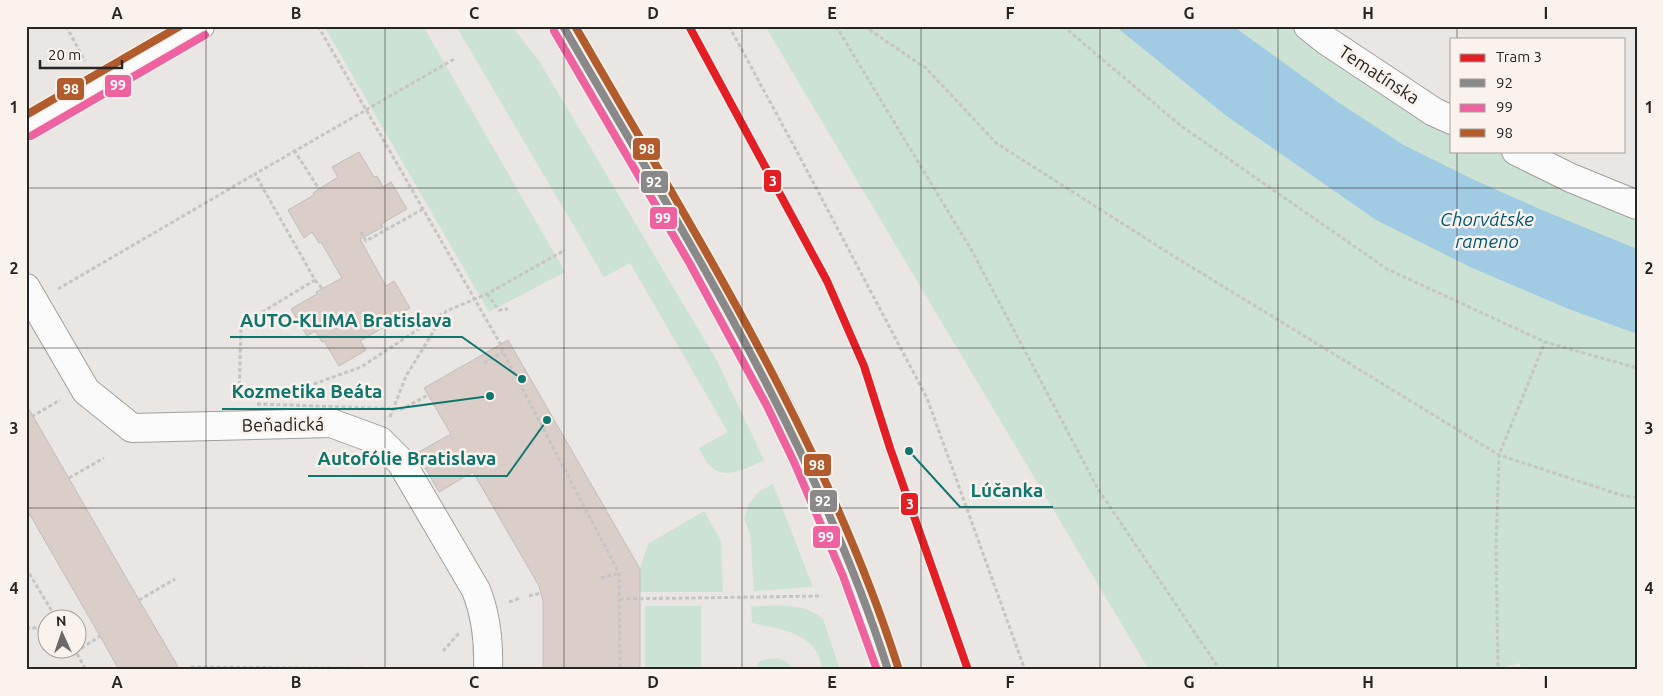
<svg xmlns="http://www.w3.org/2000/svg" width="1663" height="696" font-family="Ubuntu,sans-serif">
<rect width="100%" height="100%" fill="#e9e6e3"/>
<g fill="#cbe2d4">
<path d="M 324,26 L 423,26 L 565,272 L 489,312 Z"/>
<path d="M 456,26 L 512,26 L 541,64 L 717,361 L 764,460 C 749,467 728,480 712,468 C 706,464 703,455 699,448 L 728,432 L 630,263 L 604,277 Z"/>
<path d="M 765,26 L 1115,26 L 1225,115 L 1376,220 L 1470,267 L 1566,308 L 1637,334 L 1637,670 L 1521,670 L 1520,663 L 1490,670 L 1149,670 Z"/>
<path d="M 1233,26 L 1297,26 L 1452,129 L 1452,151 L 1499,151 L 1637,214 L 1637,249 C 1557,218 1476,186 1401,143 C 1342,109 1287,68 1233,26 Z"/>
<path d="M 773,484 L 813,587 L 754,591 L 750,533 L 744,519 L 749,503 L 760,491 Z"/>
<path d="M 704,511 L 721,541 L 723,592 L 640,592 L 640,569 L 648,544 Z"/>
<rect x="645" y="606" width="56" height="64"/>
<path d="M 751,606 C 775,606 804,602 823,619 L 840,670 L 822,670 C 819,633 781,629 752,623 Z"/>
<path d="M 777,658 L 787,662 L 794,670 L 757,670 L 757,664 L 762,660 Z"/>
</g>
<path fill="#a0cbe2" d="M 1115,26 L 1233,26 L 1335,100 L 1402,144 L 1470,178 L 1542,210 L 1637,249 L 1637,334 L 1566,308 L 1470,267 L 1376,220 L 1225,115 Z"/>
<g fill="#dbcec8" stroke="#c0bdbb">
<path d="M 359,152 L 374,177 L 377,176 L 383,187 L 391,182 L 407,209 L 381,224 L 383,227 L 360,239 L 386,286 L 394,281 L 410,308 L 384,323 L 386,326 L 360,341 L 366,350 L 339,366 L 324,341 L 322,342 L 315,331 L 307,336 L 291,309 L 317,294 L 316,292 L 342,278 L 321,242 L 319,243 L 312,232 L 304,238 L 288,210 L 314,195 L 313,193 L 338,177 L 332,167 Z"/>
<path d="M 508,340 L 640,569 L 640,670 L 543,670 L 543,601 L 539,586 L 473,472 L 439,492 L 417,453 L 451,434 L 424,388 Z"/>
<path d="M 26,404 L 139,600 L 180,670 L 119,670 L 100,636 L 26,508 Z"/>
</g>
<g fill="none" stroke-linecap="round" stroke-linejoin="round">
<g stroke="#a29f9d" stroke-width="30">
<g id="minor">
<path d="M 563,26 C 635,151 710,274 776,401 C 795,438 811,477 828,515 C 850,566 872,617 888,670"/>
<path d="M 1308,26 L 1327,41 L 1434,112 L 1452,120"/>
<path d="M 26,127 L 200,26"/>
<path d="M 1516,151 L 1571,178 L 1637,205"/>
<path d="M 26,288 L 86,391 L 132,428 L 331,423 L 380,441 L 401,462 L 476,590 C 486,615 489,642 488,670"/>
</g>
</g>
<g stroke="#c6c5c4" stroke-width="3" stroke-dasharray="4 2.5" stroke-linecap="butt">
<path d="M 66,26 L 85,61"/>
<path d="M 318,26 L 501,345 L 503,352 L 619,573 L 620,670"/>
<path d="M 729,26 L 795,148 L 927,398 L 1025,670"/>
<path d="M 836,26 L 972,251 L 1098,489 L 1220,670"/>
<path d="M 864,26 L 927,69 L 996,143 L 1175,257 L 1499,455 L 1624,496 L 1637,497"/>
<path d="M 1063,26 L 1181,126 L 1387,269 L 1545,342 L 1637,368"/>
<path d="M 294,150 L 319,189"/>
<path d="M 361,232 L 366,241 L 423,209"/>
<path d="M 315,280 L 322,288"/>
<path d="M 58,289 L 255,174"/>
<path d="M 487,294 L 499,310 L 508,309"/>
<path d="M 484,363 L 503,352"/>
<path d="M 283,395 L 361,367 L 443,313"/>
<path d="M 239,398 L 241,325 L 315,280 L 255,174 L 456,58"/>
<path d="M 390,417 L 406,376 L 446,311 L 487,294 L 565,250"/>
<path d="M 26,420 L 60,400"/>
<path d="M 69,478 L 104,458"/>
<path d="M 26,517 L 30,515"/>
<path d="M 26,568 L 56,618"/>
<path d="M 601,578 L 619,573"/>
<path d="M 529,596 L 541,593"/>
<path d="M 620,599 L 822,596"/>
<path d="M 139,600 L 175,579"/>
<path d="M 509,602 L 520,598"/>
<path d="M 26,628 L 48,628"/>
<path d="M 74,648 L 86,670"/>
<path d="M 443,651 L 459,633"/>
<path d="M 76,652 L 100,636"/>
<path d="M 1498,666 L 1496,550 L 1499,455 L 1545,342"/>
<path d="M 185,670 L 190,667 L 443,669"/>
</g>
<use href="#minor" stroke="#fcfbfb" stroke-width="28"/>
<path stroke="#c6c5c4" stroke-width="3" stroke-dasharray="4 2.5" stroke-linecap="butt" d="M 257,404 L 402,409 L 428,395"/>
<g stroke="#f9f2ed" stroke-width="11">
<path id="bus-1" d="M 563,26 C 683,233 815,440 888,670"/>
</g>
<g stroke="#f9f2ed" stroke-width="11">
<g id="bus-2">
<path d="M 554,31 L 690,264 L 767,406 L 794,462 L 843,576 L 877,670"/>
<path d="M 31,136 L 205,35"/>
</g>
</g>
<g stroke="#f9f2ed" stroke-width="11">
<g id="bus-3">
<path d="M 575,26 C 694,233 825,438 898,667"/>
<path d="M 26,115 L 180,26"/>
</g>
</g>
<use href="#bus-1" stroke="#898989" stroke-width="8"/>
<use href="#bus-2" stroke="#ee639f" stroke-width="8"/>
<use href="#bus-3" stroke="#b25c2e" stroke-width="8"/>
<g stroke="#f9f2ed" stroke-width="11">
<path id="tram-1" d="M 689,26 L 827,281 L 864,366 L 890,448 L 968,670"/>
</g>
<use href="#tram-1" stroke="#e31e24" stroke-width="8"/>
</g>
<path fill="none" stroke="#282624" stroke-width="1" stroke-opacity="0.55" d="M 206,26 L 206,670M 385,26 L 385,670M 564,26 L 564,670M 742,26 L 742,670M 921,26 L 921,670M 1100,26 L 1100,670M 1278,26 L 1278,670M 1457,26 L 1457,39M 1457,151 L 1457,670M 26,188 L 1637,188M 26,348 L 1637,348M 26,508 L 1637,508"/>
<g text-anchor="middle" stroke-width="5" stroke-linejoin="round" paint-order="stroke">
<g font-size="18" fill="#282624" stroke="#f9f2ed">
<text transform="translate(1379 75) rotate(33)" y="6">Tematínska</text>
<text transform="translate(283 425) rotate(-1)" y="6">Beňadická</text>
</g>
<g font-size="19" font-style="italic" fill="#005877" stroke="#f9f2ed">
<text x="1487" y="226">Chorvátske<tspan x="1487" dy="22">rameno</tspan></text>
</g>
</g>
<path fill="none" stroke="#0f766e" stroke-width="2" d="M522 379L462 337H230M490 396L393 409H222M547 420L507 476H308M909 451L960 507H1053"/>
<g fill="#0f766e" stroke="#f9f2ed" stroke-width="2">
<circle cx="522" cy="379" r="5"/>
<circle cx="490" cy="396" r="5"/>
<circle cx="547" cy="420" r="5"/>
<circle cx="909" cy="451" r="5"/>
</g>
<g font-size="19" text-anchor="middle" font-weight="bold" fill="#0f766e" stroke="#f9f2ed" stroke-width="5" stroke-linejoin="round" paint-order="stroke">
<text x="346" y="327">AUTO-KLIMA Bratislava</text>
<text x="307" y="398">Kozmetika Beáta</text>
<text x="407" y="465">Autofólie Bratislava</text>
<text x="1007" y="497">Lúčanka</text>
</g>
<g stroke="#f9f2ed" stroke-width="2">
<rect x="104" y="74" width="28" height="24" rx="5" fill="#ee639f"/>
<rect x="56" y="77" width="29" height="24" rx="5" fill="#b25c2e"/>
<rect x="632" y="137" width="29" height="24" rx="5" fill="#b25c2e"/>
<rect x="763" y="169" width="19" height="24" rx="5" fill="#e31e24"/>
<rect x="640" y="170" width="29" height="24" rx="5" fill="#898989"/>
<rect x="649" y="206" width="29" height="24" rx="5" fill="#ee639f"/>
<rect x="803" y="453" width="29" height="24" rx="5" fill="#b25c2e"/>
<rect x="809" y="489" width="29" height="24" rx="5" fill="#898989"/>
<rect x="900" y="492" width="19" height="24" rx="5" fill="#e31e24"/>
<rect x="812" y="525" width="29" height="24" rx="5" fill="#ee639f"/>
</g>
<g font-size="14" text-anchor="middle" font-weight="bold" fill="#fff">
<text x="118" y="90">99</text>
<text x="71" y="94">98</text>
<text x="647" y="154">98</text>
<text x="773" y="186">3</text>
<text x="654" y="187">92</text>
<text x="663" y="223">99</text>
<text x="817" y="470">98</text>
<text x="823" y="506">92</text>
<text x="910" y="509">3</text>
<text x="826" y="542">99</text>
</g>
<rect width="1663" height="696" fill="none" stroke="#f9f2ed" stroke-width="55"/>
<rect x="1450" y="38" width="175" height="115" fill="#f9f2ed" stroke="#a5a09d"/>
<rect x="1460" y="54" width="25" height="8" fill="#e31e24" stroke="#a5a09d"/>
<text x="1496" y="62" font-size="15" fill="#282624">Tram 3</text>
<rect x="1460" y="79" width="25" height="8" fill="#898989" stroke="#a5a09d"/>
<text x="1496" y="88" font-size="15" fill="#282624">92</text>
<rect x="1460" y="104" width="25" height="8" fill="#ee639f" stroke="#a5a09d"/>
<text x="1496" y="112" font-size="15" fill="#282624">99</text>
<rect x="1460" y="129" width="25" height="8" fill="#b25c2e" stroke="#a5a09d"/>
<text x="1496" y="138" font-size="15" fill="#282624">98</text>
<g transform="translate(62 634) rotate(357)"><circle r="24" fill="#f9f2ed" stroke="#a5a09d"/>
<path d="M0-4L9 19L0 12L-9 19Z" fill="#6c6967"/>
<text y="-8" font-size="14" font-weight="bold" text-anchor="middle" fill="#282624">N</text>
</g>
<path d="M40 60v8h82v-8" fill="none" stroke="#282624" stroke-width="2.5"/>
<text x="48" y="60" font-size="15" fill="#282624" stroke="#f9f2ed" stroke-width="4" paint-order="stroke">20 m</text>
<rect x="28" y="28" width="1608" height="640" fill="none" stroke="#282624" stroke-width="2"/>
<g font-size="16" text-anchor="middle" font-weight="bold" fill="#282624">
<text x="117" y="19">A</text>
<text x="296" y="19">B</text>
<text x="474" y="19">C</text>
<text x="653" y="19">D</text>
<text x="832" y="19">E</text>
<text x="1010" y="19">F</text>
<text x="1189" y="19">G</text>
<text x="1368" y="19">H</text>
<text x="1546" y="19">I</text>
<text x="14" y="113">1</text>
<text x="1649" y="113">1</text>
<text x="14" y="274">2</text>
<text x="1649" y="274">2</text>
<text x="14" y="434">3</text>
<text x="1649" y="434">3</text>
<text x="14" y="594">4</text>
<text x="1649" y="594">4</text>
<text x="117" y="688">A</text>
<text x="296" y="688">B</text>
<text x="474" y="688">C</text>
<text x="653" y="688">D</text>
<text x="832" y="688">E</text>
<text x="1010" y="688">F</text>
<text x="1189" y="688">G</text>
<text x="1368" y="688">H</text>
<text x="1546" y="688">I</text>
</g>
</svg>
